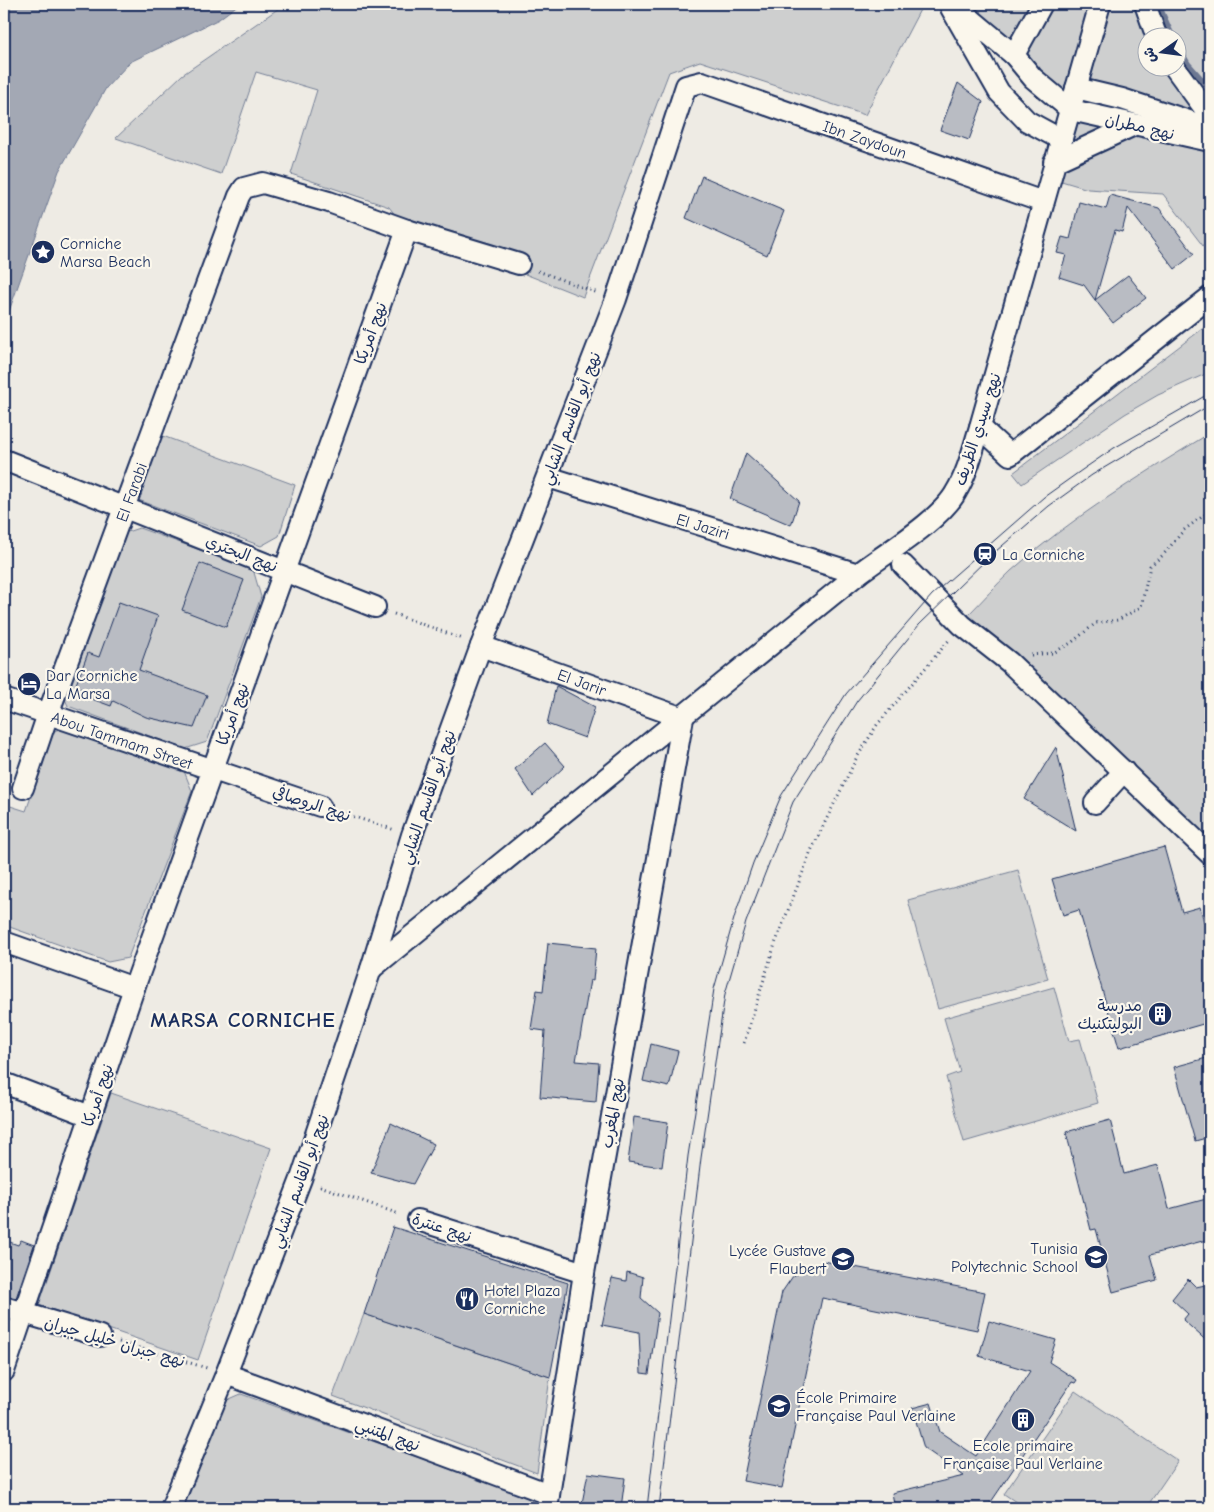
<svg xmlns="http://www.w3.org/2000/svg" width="1214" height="1512" font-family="'Comic Neue','Playpen Sans Arabic',sans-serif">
<rect width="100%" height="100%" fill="#eeebe4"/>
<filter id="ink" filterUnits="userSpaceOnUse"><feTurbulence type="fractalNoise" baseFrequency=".02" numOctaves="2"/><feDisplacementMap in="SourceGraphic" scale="10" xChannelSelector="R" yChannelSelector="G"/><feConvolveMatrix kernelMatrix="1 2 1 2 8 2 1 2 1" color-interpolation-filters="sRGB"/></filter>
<g filter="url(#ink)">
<g fill="#cecfcf" stroke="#747f96" fill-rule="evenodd">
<path d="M 285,4 L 923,4 L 865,115 L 700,61 L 669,72 L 583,297 L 404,226 L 389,207 L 291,174 L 317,90 L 256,72 L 221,174 L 116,138 L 182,75 Z"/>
<path d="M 965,4 L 1210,4 L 1210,255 L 1163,194 L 1088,189 L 1058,180 L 1086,88 L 1062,89 L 1042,81 ZM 1146,38 L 1176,38 L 1176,68 L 1146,68 Z"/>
<path d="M 1210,323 L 1210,372 L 1158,395 L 1125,414 L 1022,484 L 1013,473 Z"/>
<path d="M 1210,428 L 1210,839 L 968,615 C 983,600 996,585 1011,571 C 1070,519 1136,478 1202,438 Z"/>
<path d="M 160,435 L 295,485 L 279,536 L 261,546 L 136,499 Z"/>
<path d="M 139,528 L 253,569 L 261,597 L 207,742 L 185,749 L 68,706 L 62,692 L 121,534 Z"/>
<path d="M 65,727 L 184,771 L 192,791 L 128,958 L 108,962 L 4,925 L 4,804 L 26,811 L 54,731 Z"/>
<path d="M 1018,870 L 1048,979 L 938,1009 L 908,900 Z"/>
<path d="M 1054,987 L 1069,1041 L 1080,1039 L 1098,1103 L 964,1142 L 946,1077 L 960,1072 L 944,1018 Z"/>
<path d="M 111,1093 L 271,1148 L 198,1360 L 39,1305 Z"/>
<path d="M 364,1314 L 550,1377 L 537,1473 L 333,1396 Z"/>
<path d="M 1075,1391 L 1178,1461 L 1146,1508 L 1025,1508 L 1004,1494 Z"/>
<path d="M 241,1394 L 532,1498 L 530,1508 L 181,1508 L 225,1401 Z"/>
</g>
<path fill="#a3a8b4" stroke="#6d7892" d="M 4,4 L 239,4 L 219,19 L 130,62 L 106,88 L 59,171 L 4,325 Z"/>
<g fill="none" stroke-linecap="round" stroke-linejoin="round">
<g stroke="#6d7892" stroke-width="6">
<path d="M 1158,4 L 1173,38"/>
<path d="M 1176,44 L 1188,64 L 1210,89"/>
</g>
</g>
<g fill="#b9bcc3" stroke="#1b2f5e">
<path d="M 958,83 L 983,102 L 969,140 L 940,130 Z"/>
<path d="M 702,176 L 784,211 L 767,255 L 686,218 Z"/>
<path d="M 1110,195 L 1159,208 L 1194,254 L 1175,269 L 1128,208 L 1122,232 L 1115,230 L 1095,300 L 1084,285 L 1059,277 L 1066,255 L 1057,253 L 1062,237 L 1070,239 L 1079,202 L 1106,209 Z"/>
<path d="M 1128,275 L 1146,298 L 1113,323 L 1095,300 Z"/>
<path d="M 746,453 L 799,501 L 791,525 L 730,499 Z"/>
<path d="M 200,563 L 244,580 L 226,627 L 182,610 Z"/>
<path d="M 119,602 L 158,616 L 139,670 L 207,695 L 194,728 L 146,717 L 113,701 L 111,706 L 92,699 L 94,694 L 75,687 L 88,653 L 99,657 Z"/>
<path d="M 556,686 L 595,707 L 585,738 L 547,724 Z"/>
<path d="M 545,743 L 565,766 L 533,796 L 515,769 Z"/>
<path d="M 1056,747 L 1076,831 L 1024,799 Z"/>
<path d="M 1164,847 L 1182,912 L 1200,907 L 1210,944 L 1210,1022 L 1119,1048 L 1079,910 L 1063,915 L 1052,879 Z"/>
<path d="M 548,943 L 596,948 L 593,981 L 590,980 L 576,1061 L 599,1063 L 596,1102 L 540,1097 L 545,1031 L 531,1029 L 537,990 L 543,991 Z"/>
<path d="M 651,1044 L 678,1051 L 669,1087 L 643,1081 Z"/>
<path d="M 1210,1057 L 1210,1137 L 1195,1141 L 1174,1067 Z"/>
<path d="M 634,1117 L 668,1122 L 662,1167 L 628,1162 Z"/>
<path d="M 1110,1120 L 1124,1174 L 1158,1165 L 1169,1209 L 1210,1198 L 1210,1239 L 1150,1255 L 1157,1280 L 1113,1292 L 1096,1229 L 1091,1230 L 1066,1132 Z"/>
<path d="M 391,1123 L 434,1144 L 413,1184 L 371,1173 Z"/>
<path d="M 393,1227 L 568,1283 L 550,1377 L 364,1314 Z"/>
<path d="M 4,1240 L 18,1245 L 21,1240 L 34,1245 L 16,1298 L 4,1295 Z"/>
<path d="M 823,1261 L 985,1292 L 977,1330 L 822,1298 L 782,1488 L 743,1481 L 782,1292 L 793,1276 Z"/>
<path d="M 627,1272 L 643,1277 L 641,1298 L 658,1313 L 649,1374 L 641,1373 L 639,1332 L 602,1325 L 612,1278 L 626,1281 Z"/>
<path d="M 1188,1279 L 1196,1287 L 1210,1284 L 1210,1344 L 1183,1320 L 1188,1314 L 1172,1299 Z"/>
<path d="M 989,1321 L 1056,1340 L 1049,1362 L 1077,1380 L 1075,1383 L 1072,1382 L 987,1508 L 895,1508 L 892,1493 L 964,1476 L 924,1448 L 912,1408 L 931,1403 L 940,1432 L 976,1456 L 1030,1371 L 979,1356 Z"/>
<path d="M 588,1473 L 625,1478 L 621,1508 L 581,1508 Z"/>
</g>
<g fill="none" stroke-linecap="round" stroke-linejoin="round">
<g stroke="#1b2f5e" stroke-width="24">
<g id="minor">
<path d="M 953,4 L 1014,55 L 1033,78 L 1071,110 L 1210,141"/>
<path d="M 1145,4 L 1157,38"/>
<path d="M 951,8 L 999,92 L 1027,121 L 1062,140"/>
<path d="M 1014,55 L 1042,4"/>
<path d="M 1175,68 L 1210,116"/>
<path d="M 1076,88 L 1122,99 L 1210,128"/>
<path d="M 1054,162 L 1132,126"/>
<path d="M 407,230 L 519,264"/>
<path d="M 980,427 L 1010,455 L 1210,297"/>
<path d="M 4,460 L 375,607"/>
<path d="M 548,477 L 858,574"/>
<path d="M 903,565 L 962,625 L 1009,662 L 1210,854"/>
<path d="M 481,646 L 683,718"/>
<path d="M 4,699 L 320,806"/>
<path d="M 1095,803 L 1124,771"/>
<path d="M 4,942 L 134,988"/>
<path d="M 371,969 L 858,574 C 884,554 941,520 956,492 C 968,472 973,449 980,427 L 1100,4"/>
<path d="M 4,1083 L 90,1116"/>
<path d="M 418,1220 L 584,1273"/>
<path d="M 4,1307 L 100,1336"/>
<path d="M 4,1371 L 134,988 L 407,230 L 329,202 L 263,183 L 244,188 L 239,196 L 48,714 L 23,788"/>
<path d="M 226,1374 L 549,1494"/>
<path d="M 171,1508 L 226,1374 L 301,1179 L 371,969 L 412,835 L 481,646 L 616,299 L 686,86 L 702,82 L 1043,202"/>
<path d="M 547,1508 L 584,1273 L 683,718"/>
</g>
</g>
<g stroke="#1b2f5e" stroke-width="3" stroke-dasharray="1 4" stroke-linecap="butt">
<path d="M 538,271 L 598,293"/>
<path d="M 394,614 L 463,639"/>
<path d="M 1031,655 L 1053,653 L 1071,643 L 1096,623 L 1118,620 L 1141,607 L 1150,566 L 1163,555 L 1184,530 L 1210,511"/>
<path d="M 339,812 L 395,830"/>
<path d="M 744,1043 L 775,944 L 811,851 L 856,759 L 877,725 L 950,639"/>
<path d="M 320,1186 L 399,1214"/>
<path d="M 119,1342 L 207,1368"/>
</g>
<use href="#minor" stroke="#fbf7ec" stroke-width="20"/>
<g stroke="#1b2f5e" stroke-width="1">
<path d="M 647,1508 L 688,1156 L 714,989 L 735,915 L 753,863 L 781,796 L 846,694 L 932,595 L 1044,497 L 1082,470 L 1114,448 L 1210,393"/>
<path d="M 659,1508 L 701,1158 L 725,994 L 746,922 L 793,802 L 857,701 L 919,625 L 989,557 L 1049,506 L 1092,475 L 1210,405"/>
</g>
</g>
</g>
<defs>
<g id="sight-disc" transform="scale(1.25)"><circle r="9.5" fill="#1b2f5e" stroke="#fbf7ec"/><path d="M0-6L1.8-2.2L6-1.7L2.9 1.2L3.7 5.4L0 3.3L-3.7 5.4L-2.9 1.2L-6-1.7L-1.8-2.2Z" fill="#fff"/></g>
<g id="station-disc" transform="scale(1.25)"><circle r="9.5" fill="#1b2f5e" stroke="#fbf7ec"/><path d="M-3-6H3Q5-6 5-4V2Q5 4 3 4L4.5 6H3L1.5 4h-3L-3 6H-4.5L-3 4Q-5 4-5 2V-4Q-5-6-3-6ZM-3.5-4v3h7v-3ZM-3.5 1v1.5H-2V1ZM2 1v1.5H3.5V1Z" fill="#fff"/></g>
<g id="hotel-disc" transform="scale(1.25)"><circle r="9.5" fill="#1b2f5e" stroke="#fbf7ec"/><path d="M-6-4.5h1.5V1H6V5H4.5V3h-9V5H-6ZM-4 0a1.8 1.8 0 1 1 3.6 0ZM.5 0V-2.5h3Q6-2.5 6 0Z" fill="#fff"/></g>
<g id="building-disc" transform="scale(1.25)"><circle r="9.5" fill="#1b2f5e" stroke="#fbf7ec"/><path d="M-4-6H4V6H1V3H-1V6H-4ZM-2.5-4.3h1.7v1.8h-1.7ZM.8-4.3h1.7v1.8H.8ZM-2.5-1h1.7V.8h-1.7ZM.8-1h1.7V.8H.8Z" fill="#fff"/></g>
<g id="university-disc" transform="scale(1.25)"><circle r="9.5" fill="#1b2f5e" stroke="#fbf7ec"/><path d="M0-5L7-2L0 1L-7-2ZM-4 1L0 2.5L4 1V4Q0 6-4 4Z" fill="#fff"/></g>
<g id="restaurant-disc" transform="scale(1.25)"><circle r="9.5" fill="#1b2f5e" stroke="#fbf7ec"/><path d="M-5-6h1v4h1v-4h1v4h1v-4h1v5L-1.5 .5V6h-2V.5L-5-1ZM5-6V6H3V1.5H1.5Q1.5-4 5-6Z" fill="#fff"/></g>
<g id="school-disc" transform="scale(1.25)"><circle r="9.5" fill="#1b2f5e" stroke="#fbf7ec"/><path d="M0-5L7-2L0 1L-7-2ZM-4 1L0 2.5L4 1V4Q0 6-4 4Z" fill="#fff"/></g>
</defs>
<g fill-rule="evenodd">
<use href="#sight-disc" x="43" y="252"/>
<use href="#station-disc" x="985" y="554"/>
<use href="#hotel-disc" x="29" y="684"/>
<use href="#building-disc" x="1160" y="1014"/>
<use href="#university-disc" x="1096" y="1257"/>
<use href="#university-disc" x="843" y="1259"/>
<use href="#restaurant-disc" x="467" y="1299"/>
<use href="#school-disc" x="779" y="1406"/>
<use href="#building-disc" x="1023" y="1420"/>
</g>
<g text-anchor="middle" stroke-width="4.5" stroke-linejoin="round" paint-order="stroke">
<g font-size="16" fill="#1b2f5e" stroke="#fbf7ec">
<text transform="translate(1140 126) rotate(13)" y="6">نهج مطران</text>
<text transform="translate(865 139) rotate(19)" y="6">Ibn Zaydoun</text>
<text transform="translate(370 333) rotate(-70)" y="6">نهج أمريكا</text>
<text transform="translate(570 418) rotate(-69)" y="6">نهج أبو القاسم الشابي</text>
<text transform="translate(977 429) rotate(-72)" y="6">نهج سيدي الظريف</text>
<text transform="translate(131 492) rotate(-70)" y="6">El Farabi</text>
<text transform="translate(703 526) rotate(17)" y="6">El Jaziri</text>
<text transform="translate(242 553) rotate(21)" y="6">نهج البحتري</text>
<text transform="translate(582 682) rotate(20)" y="6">El Jarir</text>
<text transform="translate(232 714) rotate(-70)" y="6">نهج أمريكا</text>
<text transform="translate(122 740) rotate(19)" y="6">Abou Tammam Street</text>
<text transform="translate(427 797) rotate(-71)" y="6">نهج أبو القاسم الشابي</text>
<text transform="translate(312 803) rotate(18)" y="6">نهج الروصافي</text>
<text transform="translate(97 1095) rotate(-71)" y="6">نهج أمريكا</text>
<text transform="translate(612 1113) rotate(-80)" y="6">نهج المغرب</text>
<text transform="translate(299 1181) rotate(-70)" y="6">نهج أبو القاسم الشابي</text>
<text transform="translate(442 1227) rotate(18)" y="6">نهج عنترة</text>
<text transform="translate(115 1341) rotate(16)" y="6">نهج جبران خليل جبران</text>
<text transform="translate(388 1434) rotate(20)" y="6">نهج المتنبي</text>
</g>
<g font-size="16" fill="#1b2f5e" stroke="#fbf7ec" text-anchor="start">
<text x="60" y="249">Corniche<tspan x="60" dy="18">Marsa Beach</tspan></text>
<text x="1002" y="560">La Corniche</text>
<text x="46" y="681">Dar Corniche<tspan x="46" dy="18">La Marsa</tspan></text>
<text x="1142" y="1011" text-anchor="end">مدرسة<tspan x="1142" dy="18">البوليتكنيك</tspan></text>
<text x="1078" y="1254" text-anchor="end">Tunisia<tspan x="1078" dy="18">Polytechnic School</tspan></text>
<text x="826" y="1256" text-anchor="end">Lycée Gustave<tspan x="826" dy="18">Flaubert</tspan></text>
<text x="484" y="1296">Hotel Plaza<tspan x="484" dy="18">Corniche</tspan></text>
<text x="796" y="1403">École Primaire<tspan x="796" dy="18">Française Paul Verlaine</tspan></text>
<text x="1023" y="1451" text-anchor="middle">Ecole primaire<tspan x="1023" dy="18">Française Paul Verlaine</tspan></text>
</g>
<g font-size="21" font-weight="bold" letter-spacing="1" fill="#1b2f5e" stroke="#fbf7ec">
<text x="243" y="1027">MARSA CORNICHE</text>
</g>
</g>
<rect width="1214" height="1512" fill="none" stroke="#fbf7ec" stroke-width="20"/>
<rect x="10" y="10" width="1194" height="1492" fill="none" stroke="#1b2f5e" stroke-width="2" filter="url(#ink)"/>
<g transform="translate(1162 52) rotate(256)"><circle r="24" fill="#fbf7ec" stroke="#a1a7b3"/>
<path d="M0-4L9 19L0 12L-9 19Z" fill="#1b2f5e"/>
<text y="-8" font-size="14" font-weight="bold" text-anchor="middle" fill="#1b2f5e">ش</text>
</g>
</svg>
